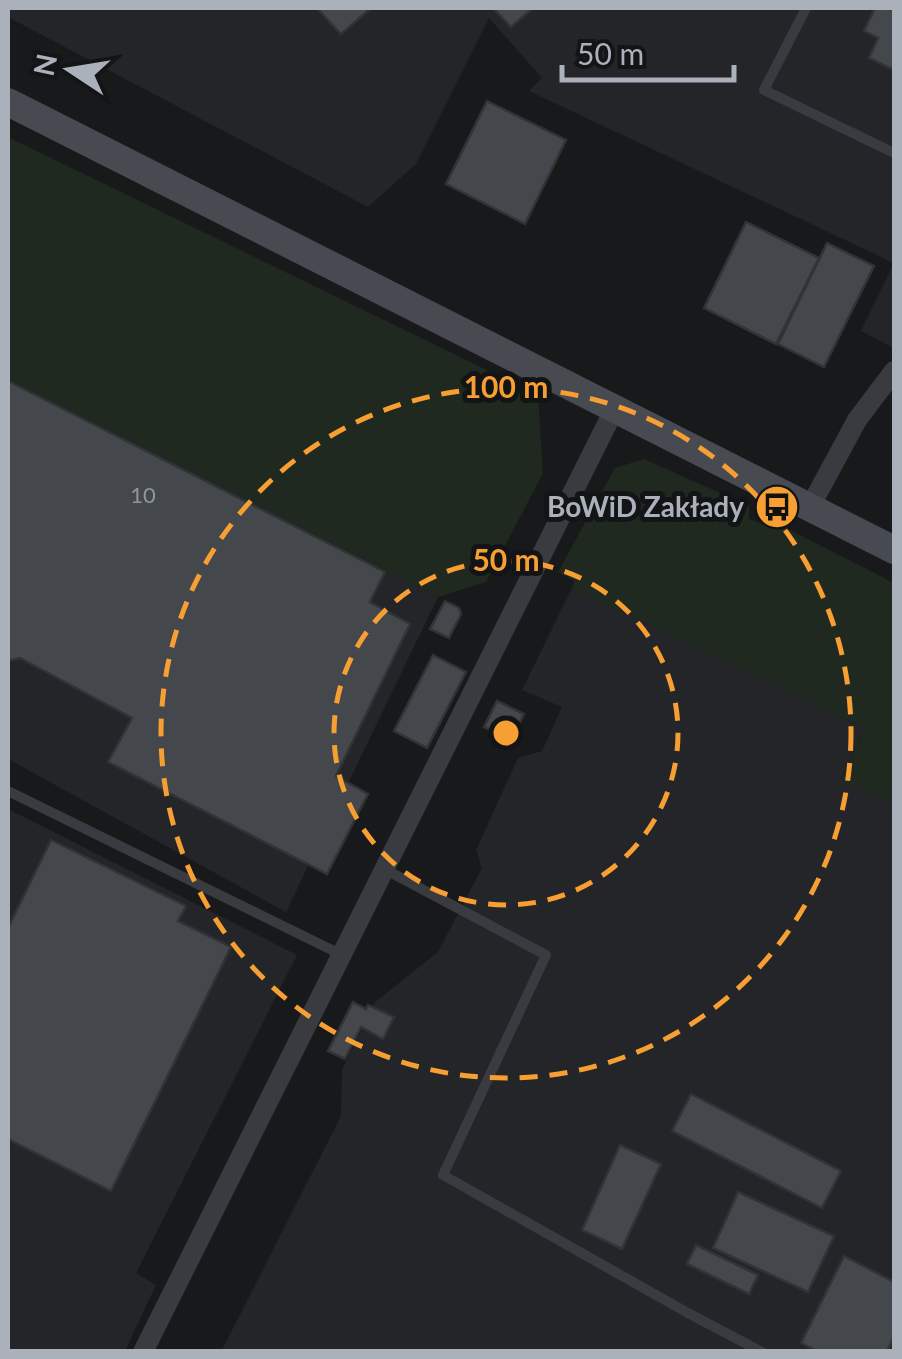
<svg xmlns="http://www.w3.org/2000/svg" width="902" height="1359" font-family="Lato,sans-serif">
<rect width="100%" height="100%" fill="#18191b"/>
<g fill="#242528">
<path d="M 8,8 L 894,8 L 894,348 L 861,331 L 894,263 L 529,91 L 542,78 L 489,18 L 416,164 L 368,207 L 8,17 Z"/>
<path d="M 8,381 L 438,597 L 286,912 L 8,759 Z"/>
<path d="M 572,588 L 865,728 L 841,779 L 894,804 L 894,1351 L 221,1352 L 341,1116 L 342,1070 L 375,1002 L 438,952 L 482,868 L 476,850 L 518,758 L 542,751 L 562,707 L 522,690 Z"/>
<path d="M 8,809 L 297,955 L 136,1273 L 156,1285 L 125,1351 L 8,1351 Z"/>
</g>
<g fill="#202920">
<path d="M 8,137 L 538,395 L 543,473 L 486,582 L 438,597 L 8,381 Z"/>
<path d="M 644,459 L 749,506 L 749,519 L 770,527 L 778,524 L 894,583 L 894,804 L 841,780 L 865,728 L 572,588 L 575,581 L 558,572 L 615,468 Z"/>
</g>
<g fill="#44474b" stroke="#323337" stroke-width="2.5">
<path d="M 317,8 L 371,8 L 341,34 Z"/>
<path d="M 493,8 L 533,8 L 511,27 Z"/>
<path d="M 875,8 L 894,8 L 894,70 L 869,58 L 878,38 L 864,31 Z"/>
<path d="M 487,101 L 566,140 L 525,224 L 446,184 Z"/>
<path d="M 746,222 L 819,258 L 776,344 L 704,308 Z"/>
<path d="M 827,243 L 874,266 L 824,367 L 778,344 Z"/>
<path d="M 8,381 L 385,572 L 370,602 L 410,624 L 336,776 L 368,794 L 327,874 L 108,762 L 132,718 L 20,658 L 8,661 Z"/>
<path d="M 445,601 L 459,608 L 461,614 L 449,638 L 430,629 Z"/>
<path d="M 433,655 L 466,672 L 427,748 L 394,731 Z"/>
<path d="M 497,701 L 524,714 L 511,740 L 484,727 Z"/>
<path d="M 51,840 L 186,906 L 178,921 L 231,947 L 111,1191 L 8,1139 L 8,928 Z"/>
<path d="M 353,1002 L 366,1009 L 368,1005 L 394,1017 L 383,1039 L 361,1027 L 345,1059 L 328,1051 Z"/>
<path d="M 691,1094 L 841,1171 L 822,1208 L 672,1131 Z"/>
<path d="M 620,1145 L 661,1164 L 622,1249 L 582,1230 Z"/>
<path d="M 738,1192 L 834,1236 L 808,1292 L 713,1248 Z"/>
<path d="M 696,1245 L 758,1275 L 749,1294 L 687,1264 Z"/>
<path d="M 844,1256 L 894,1282 L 894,1336 L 887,1352 L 819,1352 L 801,1343 Z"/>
</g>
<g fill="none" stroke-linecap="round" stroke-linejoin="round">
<g stroke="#393b40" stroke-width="10">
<path d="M 806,8 L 764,90 L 894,153"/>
<path d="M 8,791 L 342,955"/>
<path d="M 386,870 L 546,955 L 443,1175 L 688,1313 L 762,1352"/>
</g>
<g stroke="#393b40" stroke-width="20">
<path d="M 810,507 L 857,420 L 894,371"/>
<path d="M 143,1352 L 614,410"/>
</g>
<path stroke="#474a50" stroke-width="28" d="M 8,102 L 894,550"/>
</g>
<g fill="none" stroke="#f89f33" stroke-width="5" stroke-dasharray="18 12">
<circle cx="506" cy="733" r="172"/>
<circle cx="506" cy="733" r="345"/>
</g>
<defs>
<g id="bus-disc" transform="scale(2.25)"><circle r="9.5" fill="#f89f33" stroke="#131416"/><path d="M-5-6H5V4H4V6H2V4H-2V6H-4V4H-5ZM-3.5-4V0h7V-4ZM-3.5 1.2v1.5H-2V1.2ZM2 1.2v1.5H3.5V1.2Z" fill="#111"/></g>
</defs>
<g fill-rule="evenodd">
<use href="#bus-disc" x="777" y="507"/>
</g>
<g text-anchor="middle" stroke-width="10" stroke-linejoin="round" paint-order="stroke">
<g font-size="22" fill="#90969f">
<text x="143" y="503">10</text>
</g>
<g font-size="28" font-weight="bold" fill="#aab1bb" stroke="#131416" text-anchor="end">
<text x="744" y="517">BoWiD Zakłady</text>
</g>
</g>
<circle cx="506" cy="733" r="15" fill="#f89f33" stroke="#131416" stroke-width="5"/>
<g font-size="30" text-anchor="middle" font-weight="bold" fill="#f89f33" stroke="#131416" stroke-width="10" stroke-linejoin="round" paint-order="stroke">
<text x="506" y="398">100 m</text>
<text x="506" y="571">50 m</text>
</g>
<rect width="902" height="1359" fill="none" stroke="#aab1bb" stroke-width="20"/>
<g transform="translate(70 70) rotate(282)" stroke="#131416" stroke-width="8" paint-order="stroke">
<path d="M0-8L18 38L0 25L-18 38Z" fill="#aab1bb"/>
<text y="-15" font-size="28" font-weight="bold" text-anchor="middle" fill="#aab1bb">N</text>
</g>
<path d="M562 65v15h172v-15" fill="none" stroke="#aab1bb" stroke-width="5"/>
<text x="577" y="65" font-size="30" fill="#aab1bb" stroke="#131416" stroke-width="8" paint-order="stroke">50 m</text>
</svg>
